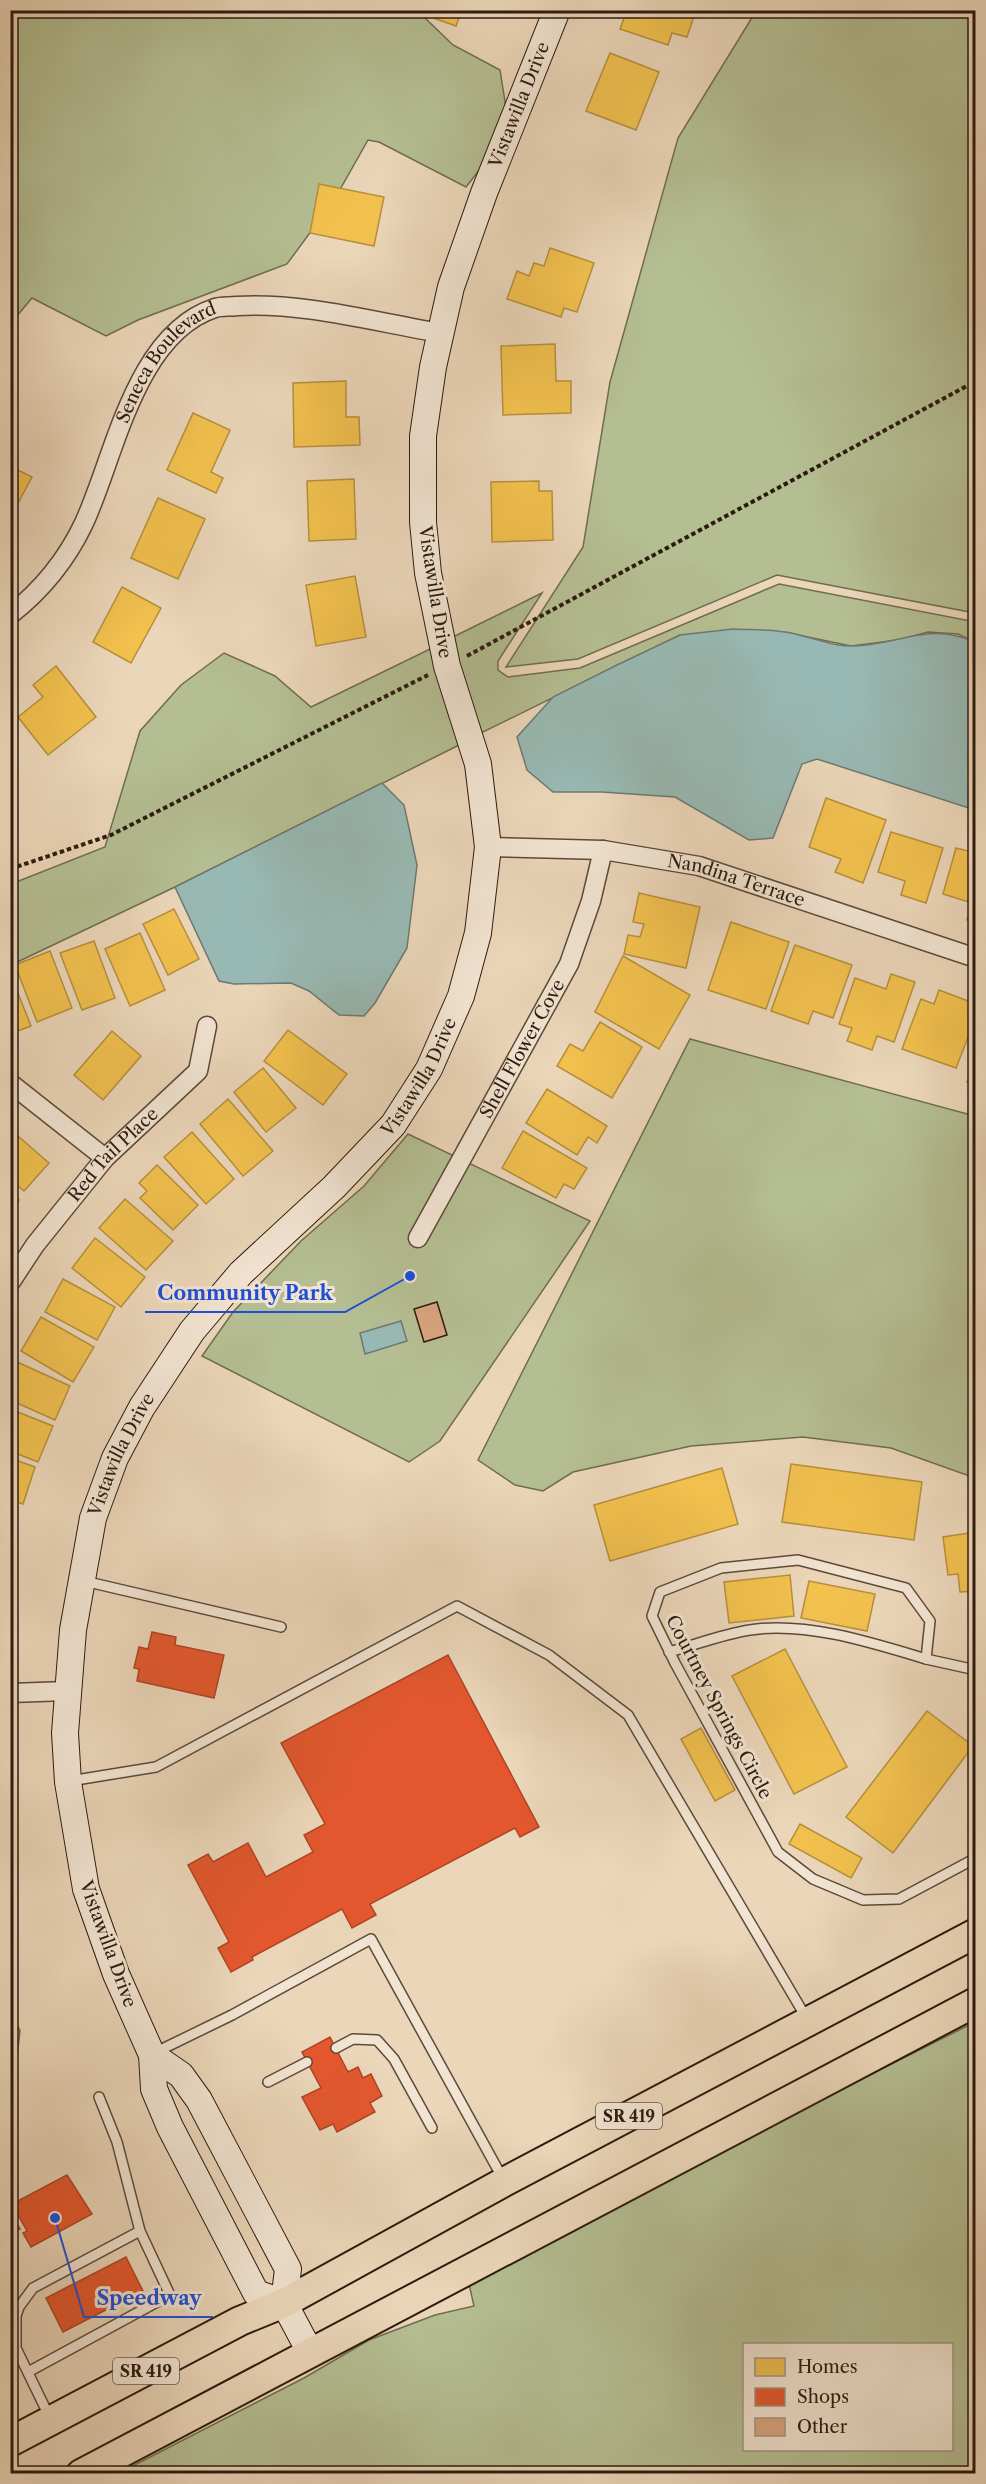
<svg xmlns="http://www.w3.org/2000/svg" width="986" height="2484" font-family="'Libre Caslon Text',serif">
<rect width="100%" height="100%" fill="#ebd6b9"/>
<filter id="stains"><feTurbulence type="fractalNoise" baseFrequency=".00333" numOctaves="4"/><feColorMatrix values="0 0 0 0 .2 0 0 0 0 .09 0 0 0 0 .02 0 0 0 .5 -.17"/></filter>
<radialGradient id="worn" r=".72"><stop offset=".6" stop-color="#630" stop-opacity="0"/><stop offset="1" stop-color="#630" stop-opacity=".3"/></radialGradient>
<g fill="#b4be92" stroke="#706c50" stroke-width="1.5" fill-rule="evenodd">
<path d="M 11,11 L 425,11 L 423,16 L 453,45 L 500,70 L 506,108 L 483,165 L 466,187 L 379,142 L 368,140 L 334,200 L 287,264 L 138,320 L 106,336 L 32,298 L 11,323 Z"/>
<path d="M 756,11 L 975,11 L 975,613 L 777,575 L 578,659 L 506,667 L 583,547 L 610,382 L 678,138 Z"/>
<path d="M 779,584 L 976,622 L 975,642 L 958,634 L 928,632 L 898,640 L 851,646 L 784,632 L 680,635 L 479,734 L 451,638 L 542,593 L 498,661 L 498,670 L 508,677 L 580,668 Z"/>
<path d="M 432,648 L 461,744 L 175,887 L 11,965 L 11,884 L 105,847 L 140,731 L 181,685 L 224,653 L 275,676 L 311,707 Z"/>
<path d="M 690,1039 L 975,1116 L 975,1478 L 891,1448 L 803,1437 L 691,1446 L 573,1472 L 543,1491 L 515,1485 L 478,1460 Z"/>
<path d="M 408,1134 L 590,1221 L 440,1441 L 409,1462 L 202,1356 L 233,1312 L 301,1241 L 364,1186 Z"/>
<path d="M 10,2010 L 20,2031 L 11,2106 L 10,2106 Z"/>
<path d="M 975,2022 L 975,2473 L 117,2474 L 304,2378 L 369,2340 L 435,2315 L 474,2306 L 469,2284 L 790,2115 ZM 744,2344 L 952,2344 L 952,2450 L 744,2450 Z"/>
</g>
<g fill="#98b9b3" stroke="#6d7971" stroke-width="1.5">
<path d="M 733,629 C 750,630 768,629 785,632 C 807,635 831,647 853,646 C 900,645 928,621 975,642 L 975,810 L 817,759 L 802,764 L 773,838 L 749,840 L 675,797 L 602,792 L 553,792 L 527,770 L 517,737 L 553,697 L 615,666 L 680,635 Z"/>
<path d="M 382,783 L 404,805 L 417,865 L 407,948 L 375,1003 L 364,1016 L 339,1015 L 309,991 L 291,983 L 234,984 L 219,981 L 175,887 Z"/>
<path d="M 401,1321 L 407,1341 L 365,1354 L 360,1333 Z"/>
</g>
<g fill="#f2c14e" stroke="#b78f3b" stroke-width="1.5">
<path d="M 423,10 L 462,10 L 456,26 L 422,14 Z"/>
<path d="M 627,10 L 696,10 L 687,37 L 672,33 L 668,45 L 620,29 Z"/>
<path d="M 610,53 L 659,72 L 636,130 L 586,111 Z"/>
<path d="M 319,184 L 384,197 L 374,246 L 310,233 Z"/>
<path d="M 550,248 L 594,263 L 577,312 L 564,308 L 561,317 L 507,299 L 517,271 L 529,276 L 534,263 L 544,266 Z"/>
<path d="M 555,344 L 556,381 L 571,381 L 571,413 L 503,415 L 501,346 Z"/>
<path d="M 346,381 L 346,417 L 359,417 L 360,445 L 294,447 L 293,383 Z"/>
<path d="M 193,413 L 230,430 L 211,472 L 223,478 L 216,493 L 167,470 Z"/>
<path d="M 10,466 L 32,477 L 10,518 Z"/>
<path d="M 354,479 L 356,539 L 309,541 L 307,481 Z"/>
<path d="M 539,481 L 539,491 L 552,491 L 553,540 L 492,542 L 491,482 Z"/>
<path d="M 158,498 L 205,519 L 178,579 L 131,558 Z"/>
<path d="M 355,576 L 366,637 L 316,646 L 306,585 Z"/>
<path d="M 122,587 L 161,608 L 131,663 L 93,642 Z"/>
<path d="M 56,666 L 96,717 L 48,755 L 18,717 L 43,697 L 33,685 Z"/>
<path d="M 826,798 L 886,820 L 863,883 L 835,872 L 841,859 L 809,847 Z"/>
<path d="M 891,832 L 943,848 L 926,903 L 901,895 L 905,881 L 878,872 Z"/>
<path d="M 956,848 L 976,853 L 976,922 L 967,920 L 972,903 L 943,894 Z"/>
<path d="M 639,893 L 700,907 L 686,968 L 624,954 L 628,935 L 640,937 L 644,924 L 633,922 Z"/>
<path d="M 174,909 L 199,959 L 168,975 L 143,924 Z"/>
<path d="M 731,922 L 789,942 L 766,1009 L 708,990 Z"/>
<path d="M 140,933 L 165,990 L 130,1006 L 105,949 Z"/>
<path d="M 94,941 L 115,998 L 82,1010 L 60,953 Z"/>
<path d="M 795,945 L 852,965 L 833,1018 L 813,1011 L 808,1024 L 771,1011 Z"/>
<path d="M 50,951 L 72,1008 L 37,1022 L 15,965 Z"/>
<path d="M 623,956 L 690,995 L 659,1049 L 595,1012 Z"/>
<path d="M 10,973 L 31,1026 L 10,1034 Z"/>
<path d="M 891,974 L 915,982 L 894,1042 L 877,1036 L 872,1050 L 847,1041 L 852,1028 L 839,1024 L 855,978 L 886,989 Z"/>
<path d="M 939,990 L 976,1004 L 976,1017 L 956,1068 L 902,1049 L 921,999 L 934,1004 Z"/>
<path d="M 600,1022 L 642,1047 L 612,1098 L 557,1066 L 570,1044 L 583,1051 Z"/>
<path d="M 288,1030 L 347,1074 L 323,1105 L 264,1061 Z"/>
<path d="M 112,1031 L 141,1056 L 103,1100 L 74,1075 Z"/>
<path d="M 976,1059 L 976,1085 L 967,1082 Z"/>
<path d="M 263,1068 L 296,1108 L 266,1132 L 234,1092 Z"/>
<path d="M 547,1089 L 607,1126 L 597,1143 L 588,1137 L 577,1155 L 526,1123 Z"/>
<path d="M 228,1099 L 273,1151 L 243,1176 L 200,1124 Z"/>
<path d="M 10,1129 L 49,1163 L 24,1191 L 10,1179 Z"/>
<path d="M 523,1131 L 587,1168 L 574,1189 L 564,1184 L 556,1198 L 502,1168 Z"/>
<path d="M 192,1132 L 234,1179 L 206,1204 L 164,1157 Z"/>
<path d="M 157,1165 L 198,1205 L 173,1230 L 140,1198 L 147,1191 L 139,1183 Z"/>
<path d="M 10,1194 L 19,1200 L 10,1213 Z"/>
<path d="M 125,1199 L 173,1241 L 146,1270 L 99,1228 Z"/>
<path d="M 95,1238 L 145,1277 L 121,1307 L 72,1268 Z"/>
<path d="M 63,1279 L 115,1307 L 97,1340 L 45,1312 Z"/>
<path d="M 41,1317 L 94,1347 L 73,1382 L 21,1351 Z"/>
<path d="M 15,1361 L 70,1386 L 55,1420 L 10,1400 L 10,1370 Z"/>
<path d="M 10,1409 L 53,1426 L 38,1462 L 10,1451 Z"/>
<path d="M 10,1458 L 35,1467 L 23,1504 L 10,1500 Z"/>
<path d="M 791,1464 L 922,1482 L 914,1540 L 782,1522 Z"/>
<path d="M 722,1468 L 738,1524 L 610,1561 L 594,1505 Z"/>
<path d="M 10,1508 L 16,1510 L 10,1526 Z"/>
<path d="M 976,1532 L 976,1591 L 960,1592 L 958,1574 L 948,1575 L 943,1537 Z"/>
<path d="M 790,1575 L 794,1616 L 729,1623 L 724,1582 Z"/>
<path d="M 809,1581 L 875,1594 L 867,1631 L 801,1618 Z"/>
<path d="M 785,1649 L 847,1767 L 794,1794 L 732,1676 Z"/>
<path d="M 927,1711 L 973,1746 L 893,1853 L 846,1817 Z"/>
<path d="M 701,1728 L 735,1790 L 715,1801 L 681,1739 Z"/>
<path d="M 800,1824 L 862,1858 L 851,1878 L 789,1844 Z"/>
</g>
<g fill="#e4572e" stroke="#ad4525" stroke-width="1.5">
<path d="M 152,1632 L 176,1637 L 175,1645 L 224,1655 L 214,1698 L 137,1681 L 139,1669 L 134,1668 L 139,1647 L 148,1649 Z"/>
<path d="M 448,1655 L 539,1827 L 520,1837 L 515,1828 L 370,1904 L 376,1915 L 352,1928 L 342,1909 L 252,1957 L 253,1960 L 231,1972 L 218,1948 L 229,1942 L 188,1865 L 208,1854 L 213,1862 L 248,1843 L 266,1877 L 313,1852 L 304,1835 L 325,1824 L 281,1743 Z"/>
<path d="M 330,2037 L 348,2072 L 358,2067 L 363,2078 L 371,2074 L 382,2096 L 370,2103 L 375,2112 L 337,2132 L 333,2124 L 320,2130 L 302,2097 L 321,2088 L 302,2052 Z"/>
<path d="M 67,2175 L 92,2214 L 31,2247 L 23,2233 L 27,2231 L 12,2204 Z"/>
<path d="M 12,2216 L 20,2229 L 10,2234 L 10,2217 Z"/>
<path d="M 126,2257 L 143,2291 L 63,2332 L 46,2298 Z"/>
</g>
<path fill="#d9a47f" stroke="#2c1a0f" stroke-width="1.5" d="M 437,1302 L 447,1335 L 424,1342 L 414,1309 Z"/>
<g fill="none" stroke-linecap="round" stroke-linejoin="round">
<g stroke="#5c493a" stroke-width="12">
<g id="lane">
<path d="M 84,1581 L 281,1627"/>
<path d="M 669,1652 C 695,1645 723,1634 750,1630 C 805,1621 873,1643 926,1659"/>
<path d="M 976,1670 L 926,1659 L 930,1621 L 906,1588 L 798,1560 L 721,1568 L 660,1592 L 652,1616 L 675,1663 L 778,1852 L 813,1879 L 863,1900 L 899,1899 L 976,1858"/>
<path d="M 70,1781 L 156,1767 L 457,1606 L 549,1655 L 628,1715 L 807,2019"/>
<path d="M 336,2048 L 353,2039 L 377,2040 L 394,2059 L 432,2128"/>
<path d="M 154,2053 L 232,2015 L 371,1939 L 503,2179"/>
<path d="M 268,2082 L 307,2062"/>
<path d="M 28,2372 L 170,2295 L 140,2231 L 117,2142 L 99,2097"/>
<path d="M 50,2418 L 16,2348 L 16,2316 L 19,2307 L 33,2288 L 140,2231"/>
</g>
</g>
<g stroke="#5c493a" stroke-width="21">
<g id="street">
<path id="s1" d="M 10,615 C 42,590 67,559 84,523 C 115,456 135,334 215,308 C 221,306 230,307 237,306 C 303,302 375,322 440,333"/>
<path id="s2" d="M 488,847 L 603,850 L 699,866 L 976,958"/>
<path d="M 10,1083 L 105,1158"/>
<path id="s3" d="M 418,1238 L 569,964 L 591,901 L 603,850"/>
<path id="s4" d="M 10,1283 L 35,1245 L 105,1158 L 198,1071 L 207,1026"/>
<path d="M 10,1693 L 67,1691"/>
</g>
</g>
<g stroke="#2c1a0f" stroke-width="28">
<g id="secondary">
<path d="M 152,2055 L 181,2075 L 199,2100 L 288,2269 L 284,2303 L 310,2352"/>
<path id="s5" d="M 284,2303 L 256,2293 L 170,2127 L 154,2089 L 152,2055 L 116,1974 L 86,1889 L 68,1782 L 65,1733 L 73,1630 L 93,1518 L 115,1458 L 142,1407 L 192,1331 L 241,1273 L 334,1187 L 393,1125 L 429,1069 L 461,996 L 478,933 L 488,847 L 478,764 L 447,666 L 428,573 L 423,522 L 423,436 L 433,367 L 451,287 L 484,193 L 557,10"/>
</g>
</g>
<g stroke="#2c1a0f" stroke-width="32">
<g id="primary">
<path d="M 10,2442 L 240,2321 L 284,2303 L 504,2182 L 976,1933"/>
<path d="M 81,2474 L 976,2002"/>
</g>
</g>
<g stroke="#2c1a0f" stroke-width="4" stroke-dasharray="4.5 3" stroke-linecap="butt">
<path d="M 467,656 L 976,381"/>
<path d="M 10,869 L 111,835 L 428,675"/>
</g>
<use href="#lane" stroke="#f2e4d2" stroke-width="9"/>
<use href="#street" stroke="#f2e4d2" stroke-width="18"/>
<use href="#secondary" stroke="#f2e4d2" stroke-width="26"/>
<use href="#primary" stroke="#ebd6b9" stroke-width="28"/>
</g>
<g text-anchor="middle" stroke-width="6" stroke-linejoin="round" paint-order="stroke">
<g fill="#f2e4d2" stroke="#67574a" stroke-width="1.5">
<rect x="596" y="2103" width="66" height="26" rx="4.5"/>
<rect x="113" y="2358" width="66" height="26" rx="4.5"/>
</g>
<g font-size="16" font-weight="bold" fill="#2c1a0f">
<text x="629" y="2122">SR 419</text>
<text x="146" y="2377">SR 419</text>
</g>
<g font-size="18" fill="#2c1a0f" stroke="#f2e4d2">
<text dy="6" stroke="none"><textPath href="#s5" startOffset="2409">Vistawilla Drive</textPath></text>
<text dy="6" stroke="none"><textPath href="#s1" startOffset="303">Seneca Boulevard</textPath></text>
<text transform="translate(435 592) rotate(81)" y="6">Vistawilla Drive</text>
<text dy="6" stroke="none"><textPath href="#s2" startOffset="252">Nandina Terrace</textPath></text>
<text dy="6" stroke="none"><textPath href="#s3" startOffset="216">Shell Flower Cove</textPath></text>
<text dy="6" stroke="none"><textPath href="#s5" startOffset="1401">Vistawilla Drive</textPath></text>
<text dy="6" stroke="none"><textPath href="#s4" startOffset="165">Red Tail Place</textPath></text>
<text dy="6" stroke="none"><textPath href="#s5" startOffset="915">Vistawilla Drive</textPath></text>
<text transform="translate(719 1707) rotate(62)" y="6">Courtney Springs Circle</text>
<text transform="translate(108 1944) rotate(70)" y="6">Vistawilla Drive</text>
</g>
</g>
<path fill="none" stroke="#1d4ed8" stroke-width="2" d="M410 1276L345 1312H145M55 2218L84 2317H213"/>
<g fill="#1d4ed8" stroke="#f2e4d2" stroke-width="2">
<circle cx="410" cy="1276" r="6"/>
<circle cx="55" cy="2218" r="6"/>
</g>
<g font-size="20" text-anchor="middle" font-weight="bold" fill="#1d4ed8" stroke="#f2e4d2" stroke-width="6" stroke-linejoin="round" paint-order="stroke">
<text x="245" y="1300">Community Park</text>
<text x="149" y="2305">Speedway</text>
</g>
<rect width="986" height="2484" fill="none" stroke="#ebd6b9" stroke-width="36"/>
<rect x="12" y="12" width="962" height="2460" fill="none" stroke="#2c1a0f" stroke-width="3"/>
<rect x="18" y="18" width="950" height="2448" fill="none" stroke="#2c1a0f" stroke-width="1.5"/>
<rect x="743" y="2343" width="210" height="108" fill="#f2e4d2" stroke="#a39384" stroke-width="1.5"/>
<rect x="755" y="2358" width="30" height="18" fill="#f2c14e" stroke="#a39384" stroke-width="1.5"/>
<text x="797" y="2373" font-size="18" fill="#2c1a0f">Homes</text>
<rect x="755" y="2388" width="30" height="18" fill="#e4572e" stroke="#a39384" stroke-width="1.5"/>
<text x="797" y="2403" font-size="18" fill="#2c1a0f">Shops</text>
<rect x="755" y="2418" width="30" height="18" fill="#d9a47f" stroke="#a39384" stroke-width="1.5"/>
<text x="797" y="2433" font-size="18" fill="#2c1a0f">Other</text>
<rect width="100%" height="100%" filter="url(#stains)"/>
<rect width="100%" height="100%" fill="url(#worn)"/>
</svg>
